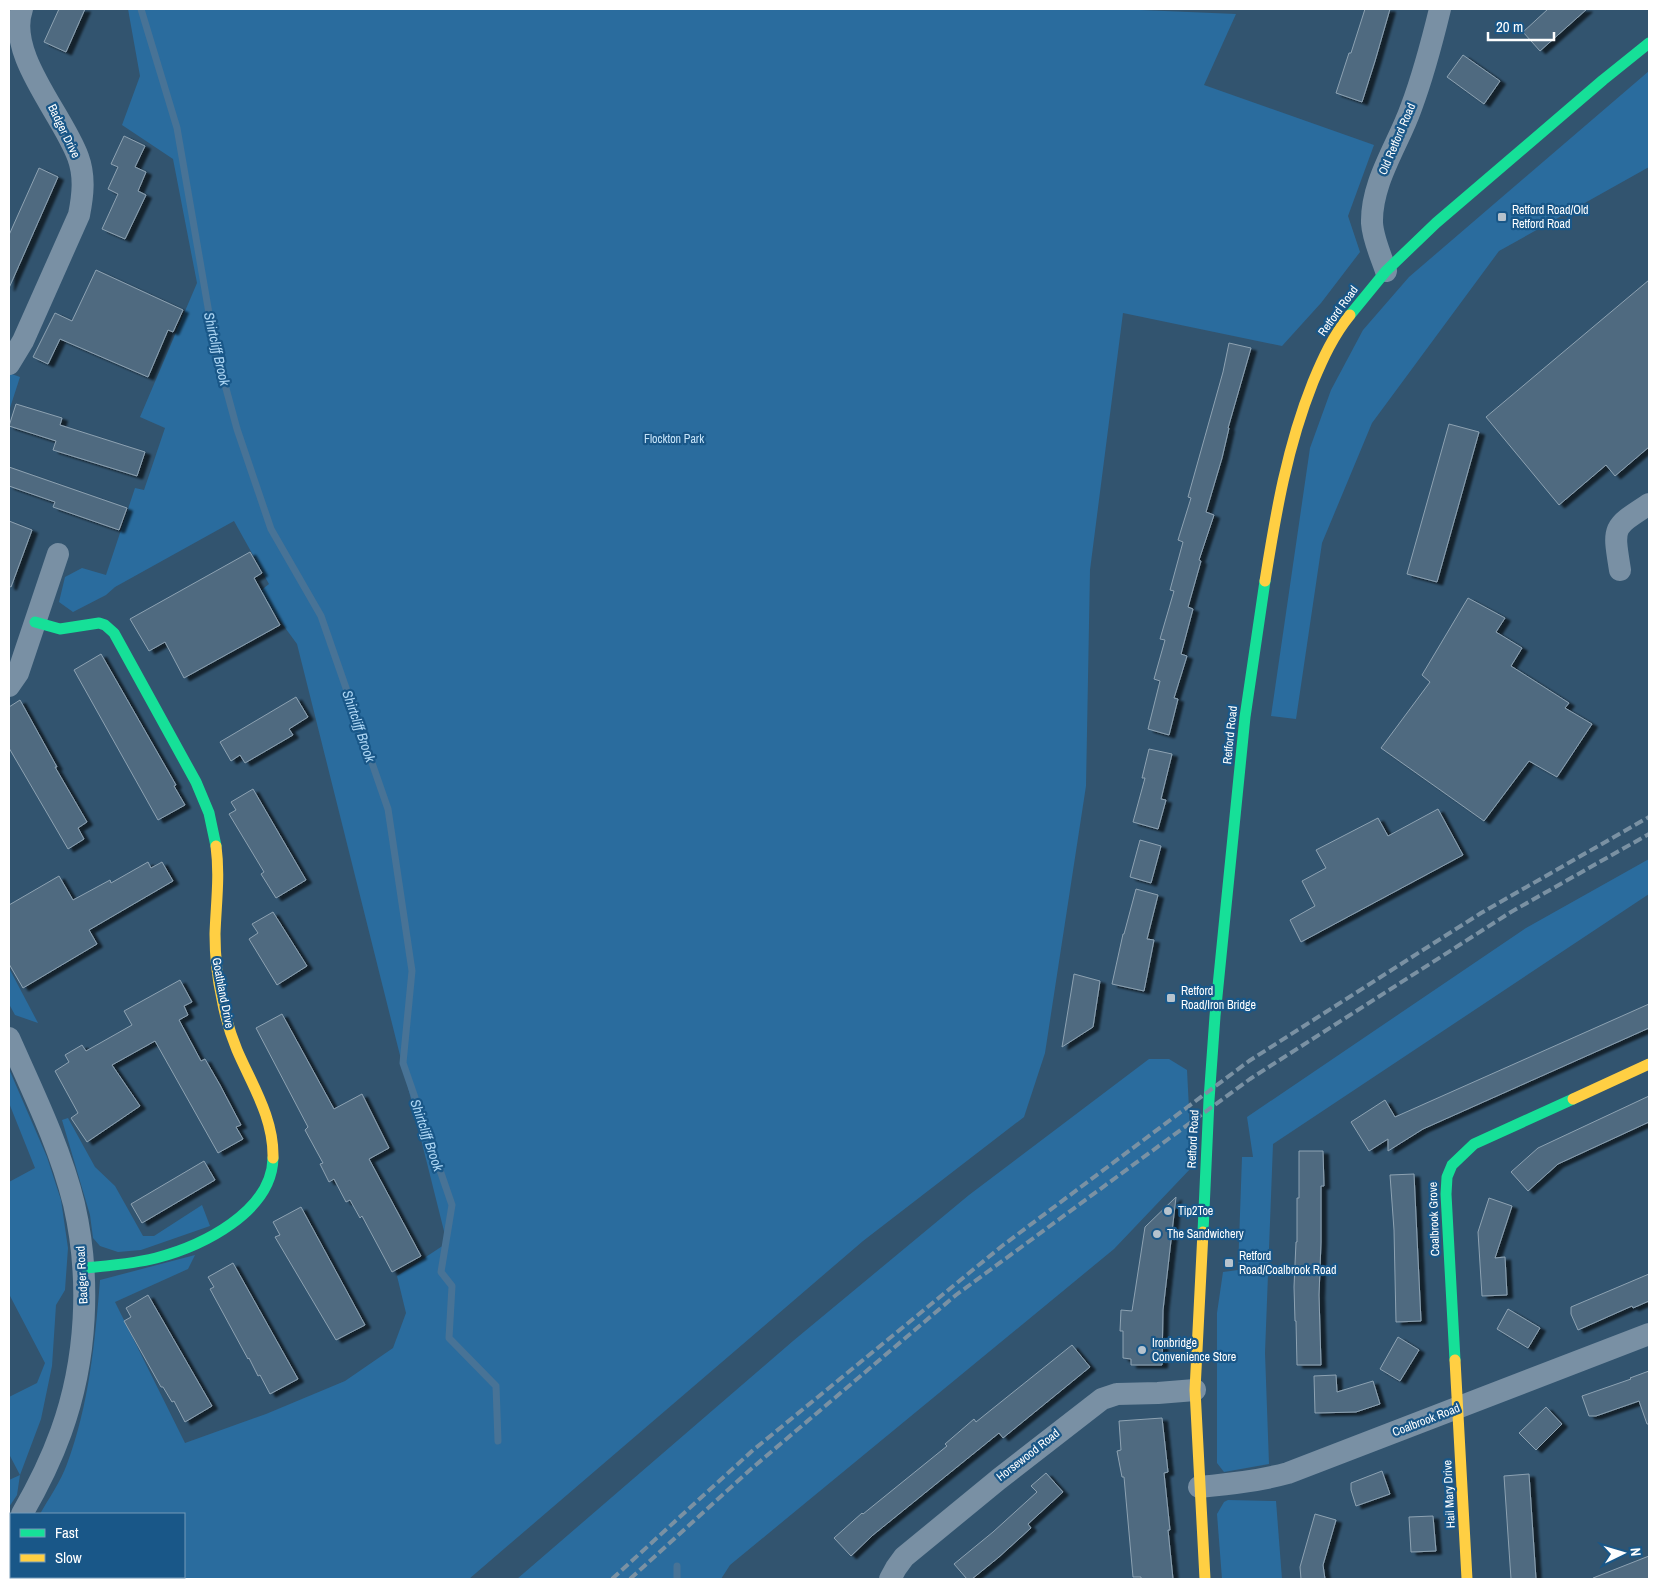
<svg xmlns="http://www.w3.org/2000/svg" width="1658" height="1588" font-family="'Archivo Narrow',sans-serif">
<defs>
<filter id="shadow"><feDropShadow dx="5.5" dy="3" stdDeviation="1" flood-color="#0009"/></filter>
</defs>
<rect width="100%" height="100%" fill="#32546f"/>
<g fill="#2a6c9e">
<path d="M 128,9 L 1117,9 L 1236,14 L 1204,85 L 1374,145 L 1348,216 L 1360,252 L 1321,303 L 1282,346 L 1123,313 L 1090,570 L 1086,786 L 1045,1053 L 1024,1117 L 863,1241 L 469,1579 L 129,1579 L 128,1577 L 184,1577 L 184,1514 L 40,1514 C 49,1498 61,1481 67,1464 C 89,1405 95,1342 100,1280 L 195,1255 L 188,1269 L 115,1302 L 185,1443 L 266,1414 L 345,1381 L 393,1348 L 406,1313 L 397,1276 L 447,1243 L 297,644 L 259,592 L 269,584 L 234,521 L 115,587 L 106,595 L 73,612 L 59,602 L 65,577 L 82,568 L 106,575 L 135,488 L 144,490 L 165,428 L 140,417 L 197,283 L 173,159 L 122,125 L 140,76 Z"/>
<path d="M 1649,71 L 1649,167 L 1499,251 L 1372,423 L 1322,543 L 1296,719 L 1271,716 L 1310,448 L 1331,390 L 1363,330 L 1409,277 Z"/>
<path d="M 9,373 L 20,377 L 9,411 Z"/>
<path d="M 1649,859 L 1649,894 L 1273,1144 L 1265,1353 L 1269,1464 L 1224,1472 L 1217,1463 L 1217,1313 L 1223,1272 L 1238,1270 L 1242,1157 L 1253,1157 L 1247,1117 L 1526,928 Z"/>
<path d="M 9,968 L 38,1023 L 15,1015 L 9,1004 Z"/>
<path d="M 1149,1059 L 1169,1059 L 1187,1070 L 1192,1167 L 1114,1249 L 730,1565 L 721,1579 L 517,1579 L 793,1341 L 969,1195 Z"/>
<path d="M 9,1069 L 47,1157 L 61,1200 L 68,1248 L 65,1290 L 56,1305 L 52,1366 L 41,1419 L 20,1475 L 17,1495 L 9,1507 L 9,1480 L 20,1475 L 9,1454 L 9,1397 L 37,1383 L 45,1363 L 9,1294 L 9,1182 L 35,1168 L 9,1103 Z"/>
<path d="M 68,1118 L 95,1167 L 115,1186 L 143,1236 L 154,1236 L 202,1205 L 210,1226 L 141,1250 L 118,1252 L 100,1246 L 93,1238 L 90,1215 L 62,1120 Z"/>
<path d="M 1228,1500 L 1276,1501 L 1282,1579 L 1222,1579 L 1217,1514 L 1224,1502 Z"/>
</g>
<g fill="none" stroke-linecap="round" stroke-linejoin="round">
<g stroke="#487396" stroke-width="7">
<path d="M 141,9 L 177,128 L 215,348 L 237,429 L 271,529 L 321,616 L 388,809 L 412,971 L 403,1063 L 452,1205 L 441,1272 L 452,1286 L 449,1338 L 496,1386 L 498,1441"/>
<path d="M 677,1566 L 677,1579"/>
</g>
</g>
<g fill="#4f6a80" stroke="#8da2b2" filter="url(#shadow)">
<path d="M 59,9 L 85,9 L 66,52 L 44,42 Z"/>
<path d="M 1365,9 L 1390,9 L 1375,61 L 1362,102 L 1336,93 L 1349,53 L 1351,53 Z"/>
<path d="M 1548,9 L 1587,9 L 1540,51 L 1523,32 Z"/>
<path d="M 1463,55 L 1500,81 L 1484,104 L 1447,77 Z"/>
<path d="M 124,136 L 145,146 L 135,167 L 146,172 L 138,191 L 146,195 L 125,239 L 102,229 L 118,194 L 108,189 L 118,167 L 111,164 Z"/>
<path d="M 39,168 L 58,177 L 9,288 L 9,235 Z"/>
<path d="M 96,270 L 183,310 L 173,332 L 168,330 L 148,377 L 60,339 L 48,364 L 33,357 L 55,313 L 72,321 Z"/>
<path d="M 1649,280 L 1649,447 L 1615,476 L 1606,465 L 1559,505 L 1486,417 Z"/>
<path d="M 1229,343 L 1251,348 L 1228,428 L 1229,428 L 1222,458 L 1206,512 L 1214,515 L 1199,560 L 1201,561 L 1188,607 L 1193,609 L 1181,654 L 1187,656 L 1174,698 L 1178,699 L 1169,735 L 1148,729 L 1160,681 L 1154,679 L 1165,640 L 1160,639 L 1174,591 L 1170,590 L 1183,542 L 1178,540 L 1191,498 L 1188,497 L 1223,372 Z"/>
<path d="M 16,404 L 62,418 L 60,425 L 145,452 L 137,476 L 53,450 L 56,441 L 9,426 Z"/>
<path d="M 1449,424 L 1479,432 L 1437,582 L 1407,574 Z"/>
<path d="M 9,467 L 127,508 L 119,530 L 53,507 L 55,502 L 9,486 Z"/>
<path d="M 9,521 L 32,530 L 11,587 L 9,586 Z"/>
<path d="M 250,552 L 262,573 L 254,578 L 280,625 L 184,678 L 165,642 L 149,651 L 130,619 Z"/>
<path d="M 1468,598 L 1505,618 L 1496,632 L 1522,648 L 1511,666 L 1569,703 L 1565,708 L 1592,724 L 1557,777 L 1529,761 L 1484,821 L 1381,748 L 1430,682 L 1422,675 Z"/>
<path d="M 101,654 L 176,785 L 174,786 L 185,805 L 158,820 L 74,670 Z"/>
<path d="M 296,697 L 308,717 L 289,729 L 293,735 L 245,763 L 240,755 L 231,761 L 220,742 Z"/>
<path d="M 20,700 L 57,767 L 55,767 L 87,822 L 78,828 L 84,839 L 68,849 L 9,748 L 9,707 Z"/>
<path d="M 1149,749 L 1172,754 L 1161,799 L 1166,800 L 1158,829 L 1133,822 L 1145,778 L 1142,778 Z"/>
<path d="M 253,789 L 306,880 L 276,898 L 261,874 L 264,872 L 229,814 L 236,810 L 231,802 Z"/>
<path d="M 1438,809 L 1463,855 L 1301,942 L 1290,920 L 1315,906 L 1302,881 L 1326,868 L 1316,850 L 1378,818 L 1388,836 Z"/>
<path d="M 1140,840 L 1161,846 L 1151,883 L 1130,877 Z"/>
<path d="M 148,862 L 151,868 L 162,862 L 173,881 L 89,930 L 97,944 L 23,988 L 9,964 L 9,905 L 59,876 L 73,900 L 110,880 L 111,883 Z"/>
<path d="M 1136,889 L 1158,895 L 1147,939 L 1154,940 L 1144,991 L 1112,984 L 1123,934 L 1124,934 Z"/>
<path d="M 273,912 L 307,966 L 277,985 L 249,939 L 258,933 L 252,924 Z"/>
<path d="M 1074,974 L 1100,981 L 1093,1027 L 1062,1047 Z"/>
<path d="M 180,980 L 192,1002 L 184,1006 L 188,1015 L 179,1020 L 201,1061 L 205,1059 L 220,1085 L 241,1125 L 236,1127 L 243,1139 L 218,1153 L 155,1041 L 112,1065 L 140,1106 L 87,1142 L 71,1118 L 78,1113 L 55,1071 L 69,1062 L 65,1055 L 82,1045 L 86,1051 L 132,1025 L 124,1011 Z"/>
<path d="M 1649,1004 L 1649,1028 L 1423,1129 L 1388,1151 L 1388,1139 L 1369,1151 L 1351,1122 L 1385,1100 L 1395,1117 Z"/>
<path d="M 282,1014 L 334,1109 L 362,1094 L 389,1148 L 369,1159 L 421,1256 L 392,1272 L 362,1216 L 360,1218 L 350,1200 L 346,1202 L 334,1179 L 329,1182 L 320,1164 L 323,1163 L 305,1130 L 308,1127 L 256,1028 Z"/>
<path d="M 1649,1096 L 1649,1122 L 1558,1164 L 1528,1191 L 1511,1172 L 1538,1148 Z"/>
<path d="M 1299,1151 L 1323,1151 L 1324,1186 L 1321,1186 L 1321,1242 L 1319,1295 L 1321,1365 L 1297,1365 L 1296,1321 L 1295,1321 L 1294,1287 L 1296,1242 L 1297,1242 L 1297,1198 L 1299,1198 Z"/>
<path d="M 204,1161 L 215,1180 L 142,1223 L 131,1204 Z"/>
<path d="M 1414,1174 L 1421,1321 L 1396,1322 L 1394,1230 L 1390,1175 Z"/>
<path d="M 1176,1197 L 1163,1310 L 1162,1365 L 1131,1365 L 1131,1359 L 1123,1358 L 1123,1331 L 1120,1331 L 1121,1310 L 1132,1311 L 1145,1227 Z"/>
<path d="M 1489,1198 L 1512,1206 L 1495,1258 L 1505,1257 L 1507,1295 L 1482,1296 L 1478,1232 Z"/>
<path d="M 301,1207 L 365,1325 L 336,1340 L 275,1237 L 280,1235 L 273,1222 Z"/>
<path d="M 233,1263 L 298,1379 L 270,1394 L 260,1375 L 258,1376 L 249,1358 L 248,1359 L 210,1289 L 214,1287 L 208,1277 Z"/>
<path d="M 1649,1274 L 1649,1301 L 1633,1308 L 1632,1306 L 1578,1330 L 1571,1314 L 1571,1307 Z"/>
<path d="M 148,1295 L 212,1406 L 185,1422 L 174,1401 L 172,1402 L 163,1387 L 161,1387 L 124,1321 L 131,1317 L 126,1308 Z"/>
<path d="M 1508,1309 L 1540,1328 L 1528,1348 L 1497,1329 Z"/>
<path d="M 1398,1337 L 1419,1350 L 1400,1381 L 1380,1369 Z"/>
<path d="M 1072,1345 L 1090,1367 L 1003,1438 L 999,1433 L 873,1535 L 851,1556 L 834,1538 L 862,1513 L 863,1514 L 947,1446 L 945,1444 L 974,1419 L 976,1422 Z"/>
<path d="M 1649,1371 L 1649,1424 L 1647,1424 L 1639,1401 L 1596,1416 L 1589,1416 L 1582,1396 L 1631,1379 L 1630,1378 Z"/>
<path d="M 1336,1375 L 1337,1392 L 1373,1381 L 1380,1404 L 1356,1412 L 1315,1413 L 1314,1376 Z"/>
<path d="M 1546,1407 L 1562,1424 L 1536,1450 L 1519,1433 Z"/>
<path d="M 1162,1418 L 1168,1472 L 1164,1473 L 1170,1530 L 1168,1530 L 1173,1579 L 1141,1579 L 1141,1577 L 1133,1577 L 1124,1477 L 1122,1477 L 1117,1451 L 1121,1450 L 1119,1421 Z"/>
<path d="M 1382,1471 L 1390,1494 L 1356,1506 L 1351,1490 L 1351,1483 Z"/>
<path d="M 1046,1473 L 1063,1492 L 1028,1524 L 1031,1528 L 999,1557 L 972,1579 L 967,1579 L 954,1564 L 993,1532 L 1037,1492 L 1031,1486 Z"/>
<path d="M 1529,1474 L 1536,1579 L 1511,1579 L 1504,1476 Z"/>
<path d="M 1315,1514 L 1336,1520 L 1323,1565 L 1325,1579 L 1301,1579 L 1300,1567 Z"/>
<path d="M 1433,1516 L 1436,1551 L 1411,1552 L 1409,1517 Z"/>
<path d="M 1649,1556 L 1649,1579 L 1593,1579 L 1593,1578 Z"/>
</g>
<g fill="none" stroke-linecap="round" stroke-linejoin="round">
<g stroke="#7990a4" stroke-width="22">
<path d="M 1386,271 C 1381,256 1373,239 1372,223 C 1371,182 1398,145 1411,108 C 1423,76 1432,42 1440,9"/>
<path d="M 9,364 L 23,341 L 79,215 C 83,195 85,176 78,157 C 63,115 6,54 22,9"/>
<path d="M 1620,570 C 1613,526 1612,528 1649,504"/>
<path d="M 9,686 L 18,673 L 58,554"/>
<path d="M 9,1038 C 33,1092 60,1147 74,1204 C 91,1278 87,1360 61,1432 C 51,1460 37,1488 22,1514"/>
<path d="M 1199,1487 C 1229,1484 1259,1481 1288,1473 L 1649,1334"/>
<path d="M 9,1537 L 11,1533"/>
<path d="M 890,1579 L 896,1568 L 904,1557 L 999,1479 L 1102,1399 L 1117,1394 L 1158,1393 L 1195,1390"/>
</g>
<g stroke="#16e098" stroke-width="11">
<path d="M 1350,315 L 1386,271 L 1436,223 L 1603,80 L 1649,43"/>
<path d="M 35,622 L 60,629 L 99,623 L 105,625 L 114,633 L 196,782 L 209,813 L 216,846"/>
<path d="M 1203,1232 L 1209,1100 L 1215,1016 L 1245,717 L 1265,581"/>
<path d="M 84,1268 C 108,1266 132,1264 156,1258 C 202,1246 272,1212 273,1158"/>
<path d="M 1455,1360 L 1446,1194 L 1447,1177 L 1452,1165 L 1474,1144 L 1573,1099"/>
</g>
<g stroke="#ffcf43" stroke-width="11">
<path d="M 1265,581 C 1276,512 1287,447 1313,382 C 1323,358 1333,336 1350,315"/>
<path d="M 216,846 C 220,876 216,904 215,934 C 215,955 217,977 222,999 C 225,1016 230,1033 237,1050 C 252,1085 274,1118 273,1158"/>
<path d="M 1573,1099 L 1649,1064"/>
<path d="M 1203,1232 L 1195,1390 L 1205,1579"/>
<path d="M 1455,1360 L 1467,1579"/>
</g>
<g stroke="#7a91a3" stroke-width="4" stroke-dasharray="9 4" stroke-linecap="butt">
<path d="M 612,1579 L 752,1451 L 1002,1246 L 1249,1061 L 1481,913 L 1649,817"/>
<path d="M 630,1579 L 751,1469 L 956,1295 L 1250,1079 L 1511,912 L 1649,834"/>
</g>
</g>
<g fill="#b7c3cd" stroke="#195788" stroke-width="2">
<rect x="1497" y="212" width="10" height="10" rx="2.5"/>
<rect x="1166" y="993" width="10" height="10" rx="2.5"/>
<circle cx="1168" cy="1211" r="5"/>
<circle cx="1157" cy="1234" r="5"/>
<rect x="1224" y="1258" width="10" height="10" rx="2.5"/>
<circle cx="1142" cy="1350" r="5"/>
</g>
<g text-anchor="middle" stroke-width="4.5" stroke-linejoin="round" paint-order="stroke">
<g font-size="12" fill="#fff" stroke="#195788">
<text transform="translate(64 131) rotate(64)" y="4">Badger Drive</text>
<text transform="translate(1397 139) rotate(-67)" y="4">Old Retford Road</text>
<text transform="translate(1338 311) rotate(-54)" y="4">Retford Road</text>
<text transform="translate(1230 735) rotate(-84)" y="4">Retford Road</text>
<text transform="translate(223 993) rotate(79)" y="4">Goathland Drive</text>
<text transform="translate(1193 1139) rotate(-87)" y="4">Retford Road</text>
<text transform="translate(1434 1219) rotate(-92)" y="4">Coalbrook Grove</text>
<text transform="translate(82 1275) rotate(-93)" y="4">Badger Road</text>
<text transform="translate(1426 1420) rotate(-21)" y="4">Coalbrook Road</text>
<text transform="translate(1028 1455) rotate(-38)" y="4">Horsewood Road</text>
<text transform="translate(1449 1494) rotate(-93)" y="4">Hail Mary Drive</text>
</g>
<g font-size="12" fill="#fff" stroke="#195788" text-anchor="start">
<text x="1512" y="214">Retford Road/Old<tspan x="1512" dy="14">Retford Road</tspan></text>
<text x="1181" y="995">Retford<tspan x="1181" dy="14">Road/Iron Bridge</tspan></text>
<text x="1178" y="1215">Tip2Toe</text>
<text x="1167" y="1238">The Sandwichery</text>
<text x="1239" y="1260">Retford<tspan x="1239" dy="14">Road/Coalbrook Road</tspan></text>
<text x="1152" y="1347">Ironbridge<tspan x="1152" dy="14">Convenience Store</tspan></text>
</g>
<g font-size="12" fill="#c7e4f9" stroke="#195788">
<text x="674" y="443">Flockton Park</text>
</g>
<g font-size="14" font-style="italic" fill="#add6f4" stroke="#195788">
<text transform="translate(217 349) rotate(77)" y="5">Shirtcliff Brook</text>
<text transform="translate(359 726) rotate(71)" y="5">Shirtcliff Brook</text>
<text transform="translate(427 1135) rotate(71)" y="5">Shirtcliff Brook</text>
</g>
</g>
<rect width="1658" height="1588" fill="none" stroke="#ffffff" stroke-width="20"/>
<rect x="10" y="1513" width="175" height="65" fill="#195788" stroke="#759ab8"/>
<rect x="20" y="1529" width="25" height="8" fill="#16e098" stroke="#759ab8"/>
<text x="55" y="1538" font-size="15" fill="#ffffff">Fast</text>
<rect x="20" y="1554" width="25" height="8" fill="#ffcf43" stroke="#759ab8"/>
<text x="55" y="1563" font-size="15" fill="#ffffff">Slow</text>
<g transform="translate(1623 1553) rotate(85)" stroke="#195788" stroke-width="4" paint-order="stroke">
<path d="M0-4L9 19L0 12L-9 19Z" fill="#ffffff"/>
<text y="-8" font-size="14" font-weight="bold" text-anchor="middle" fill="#ffffff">N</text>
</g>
<path d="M1488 32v8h66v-8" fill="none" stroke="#ffffff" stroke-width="2.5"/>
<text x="1496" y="32" font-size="15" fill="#ffffff" stroke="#195788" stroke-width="4" paint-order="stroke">20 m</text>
</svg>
